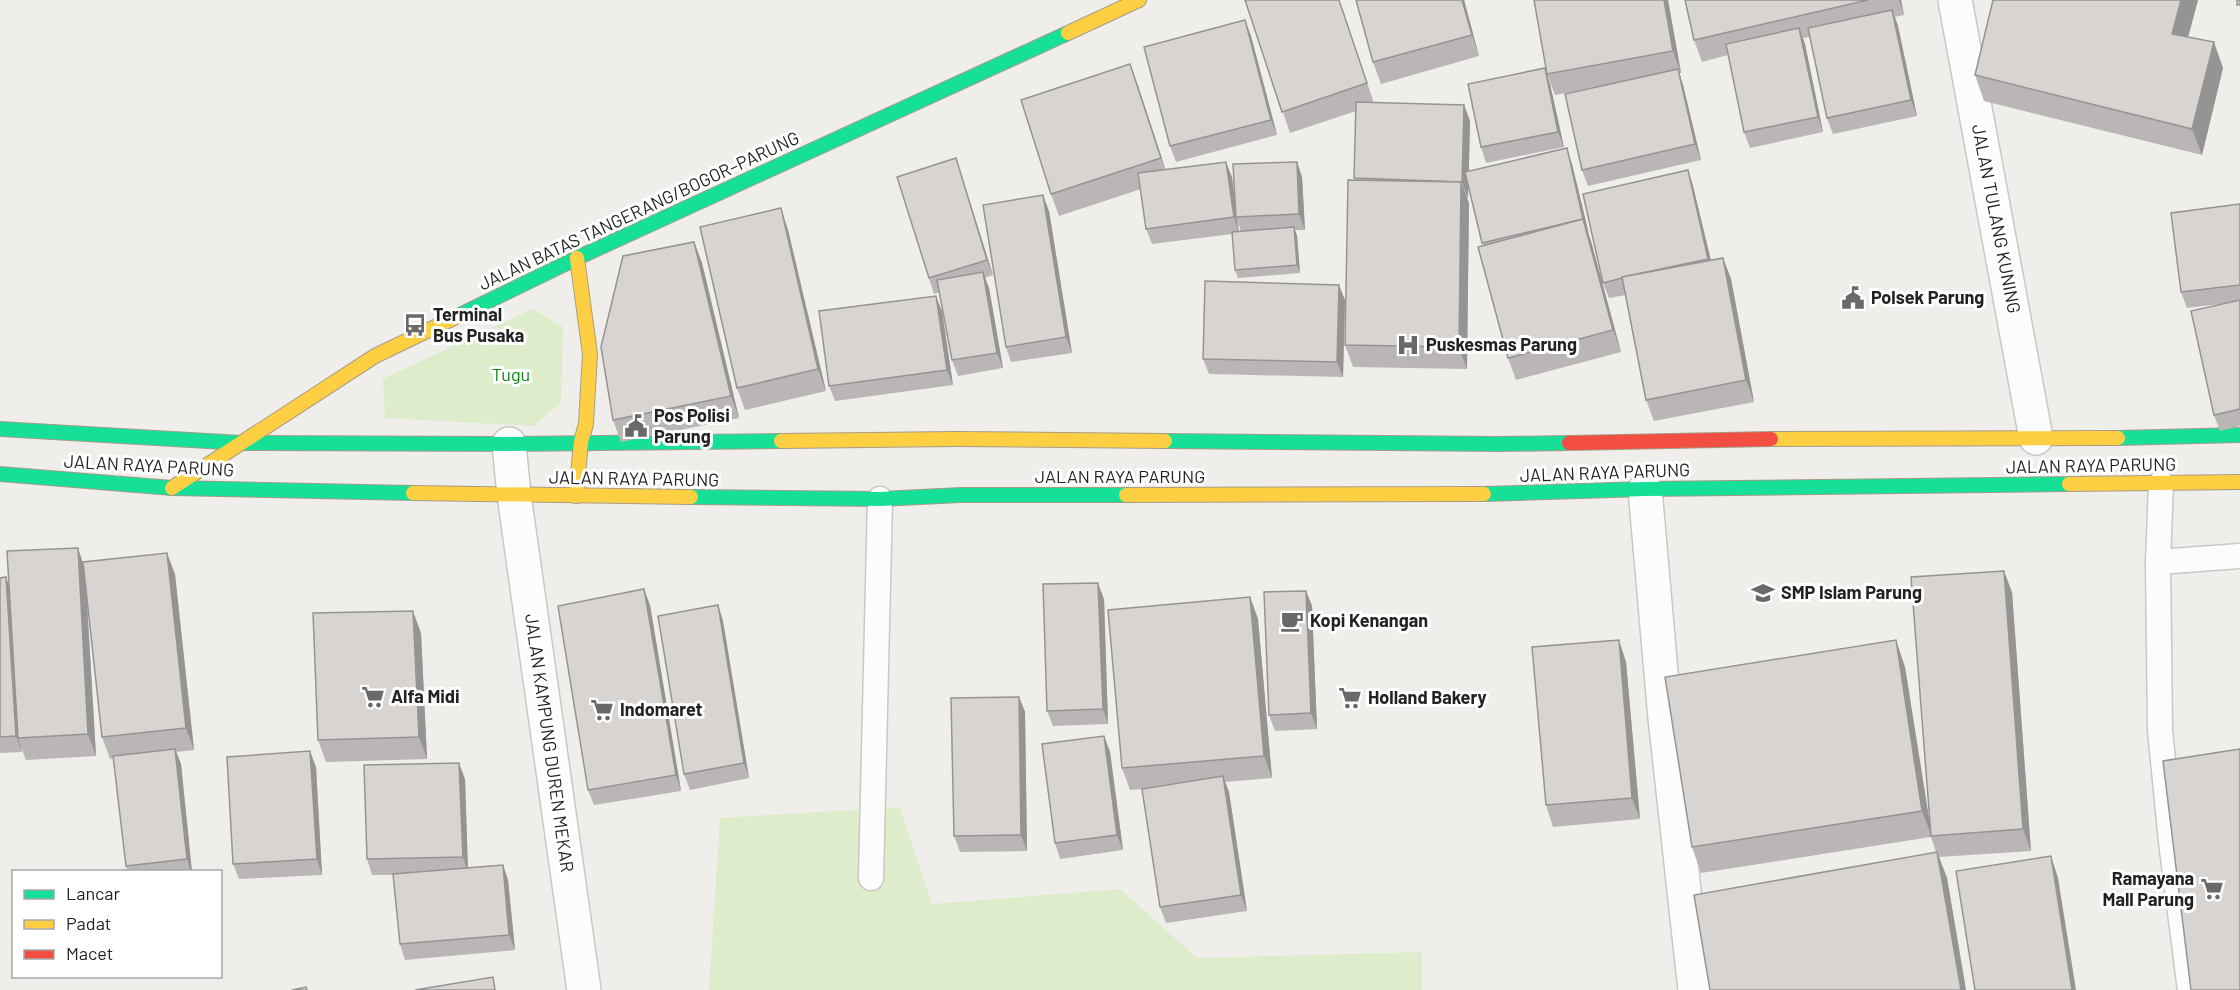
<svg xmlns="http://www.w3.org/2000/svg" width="2240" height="990" font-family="Barlow,sans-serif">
<rect width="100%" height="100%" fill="#f0eeeb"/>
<g fill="#ddeccb">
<path d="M 532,309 L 563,327 L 561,402 L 534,426 L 385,418 L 383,379 Z"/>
<path d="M 900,807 L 932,904 L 1120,889 L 1197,958 L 1422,952 L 1422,990 L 709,990 L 720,818 Z"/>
</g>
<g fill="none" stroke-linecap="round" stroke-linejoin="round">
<g stroke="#c9c8c7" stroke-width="27">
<g id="lane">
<path d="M 2158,562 L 2161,483"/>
<path d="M 871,878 L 880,499"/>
<path d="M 2190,990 L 2171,842 L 2160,730 L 2158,562 L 2240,556"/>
</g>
</g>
<g stroke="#c9c8c7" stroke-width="36">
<g id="street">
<path d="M 1955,0 L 2036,438"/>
<path d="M 509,444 L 514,495 L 584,990"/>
<path d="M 1645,489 L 1665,718 L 1695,990"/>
</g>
</g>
<g stroke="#a79c86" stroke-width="16">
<g id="fast">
<path d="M 458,316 L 577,258 L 1068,33"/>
<path d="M 0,429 L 242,443 L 509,444 L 781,441"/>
<path d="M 2118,438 L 2240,435"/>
<path d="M 1165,441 L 1500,444 L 1569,443"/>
<path d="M 0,474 L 172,488 L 413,493"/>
<path d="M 1484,494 L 1645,489 L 2069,484"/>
<path d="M 691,497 L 880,499 L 961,495 L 1126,495"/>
</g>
</g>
<g stroke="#a79c86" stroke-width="16">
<g id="slow">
<path d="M 1068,33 L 1139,0"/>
<path d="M 1771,439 L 2118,438"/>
<path d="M 781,441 L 956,439 L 1165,441"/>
<path d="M 2069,484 L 2240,482"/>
<path d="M 172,488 L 375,356 L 458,316"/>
<path d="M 413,493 L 691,497"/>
<path d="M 1126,495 L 1484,494"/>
<path d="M 576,496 L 581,442 L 586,424 L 590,354 L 577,258"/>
</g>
</g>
<g stroke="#a79c86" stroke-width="16">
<path id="jam" d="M 1569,443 L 1771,439"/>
</g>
<use href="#lane" stroke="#fdfcfc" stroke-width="24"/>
<use href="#street" stroke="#fdfcfc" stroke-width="33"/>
<use href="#fast" stroke="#16e098" stroke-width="14"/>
<use href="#slow" stroke="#ffcf43" stroke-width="14"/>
<use href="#jam" stroke="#f24e42" stroke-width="14"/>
</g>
<g fill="#b9b6b5" fill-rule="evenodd">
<path d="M 1245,0 L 1339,0 L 1374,103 L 1464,105 L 1470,121 L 1469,171 L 1572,164 L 1589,235 L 1621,352 L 1516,380 L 1508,358 L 1483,246 L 1468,185 L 1468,198 L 1467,198 L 1469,203 L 1467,369 L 1353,367 L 1345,345 L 1355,180 L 1356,111 L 1290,133 Z"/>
<path d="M 1356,0 L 1464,0 L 1479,56 L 1381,84 L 1373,62 Z"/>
<path d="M 1668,0 L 1681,73 L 1679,73 L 1683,85 L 1701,160 L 1588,186 L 1582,170 L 1588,89 L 1555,95 L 1547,74 Z"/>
<path d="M 1685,0 L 1901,0 L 1904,15 L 1895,17 L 1898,26 L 1917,116 L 1833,134 L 1827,118 L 1810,37 L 1803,38 L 1805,44 L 1823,132 L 1750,148 L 1744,132 L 1728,55 L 1702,62 L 1694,40 Z"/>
<path d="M 1993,0 L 2198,0 L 2188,37 L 2223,68 L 2202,155 L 1984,101 L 1975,75 Z"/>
<path d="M 1245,20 L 1251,36 L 1277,135 L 1176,162 L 1170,146 Z"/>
<path d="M 1550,84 L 1564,147 L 1486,163 L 1481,147 Z"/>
<path d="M 1138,86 L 1165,169 L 1232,177 L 1235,204 L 1297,162 L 1302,177 L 1305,230 L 1295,230 L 1297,236 L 1300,273 L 1238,278 L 1235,270 L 1232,234 L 1152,244 L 1146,229 L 1141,189 L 1059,216 L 1051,194 ZM 1238,222 L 1241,232 L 1239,232 Z"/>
<path d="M 956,158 L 993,275 L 985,278 L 989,288 L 1003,368 L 958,376 L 952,360 L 940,292 L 934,294 L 929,278 Z"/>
<path d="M 1688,170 L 1693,186 L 1711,260 L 1723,258 L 1731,279 L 1754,402 L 1654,421 L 1646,400 L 1626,295 L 1609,298 L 1603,283 Z"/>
<path d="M 2240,204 L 2240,426 L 2220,431 L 2214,415 L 2228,303 L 2187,308 L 2181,292 Z"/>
<path d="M 1049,211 L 1072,353 L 1011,362 L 1006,347 Z"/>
<path d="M 788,230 L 826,391 L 745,410 L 737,388 Z"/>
<path d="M 694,242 L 702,263 L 739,418 L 621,442 L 613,420 Z"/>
<path d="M 1345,300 L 1343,377 L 1209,374 L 1203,359 Z"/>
<path d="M 942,311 L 953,385 L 835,401 L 829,386 Z"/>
<path d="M 78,548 L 83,564 L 175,574 L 194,750 L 176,752 L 181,764 L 192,872 L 128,872 L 126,866 L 114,758 L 110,759 L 102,737 L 87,601 L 96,756 L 26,760 L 21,747 L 22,752 L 0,753 L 0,578 L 6,577 L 10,588 Z"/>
<path d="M 1306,591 L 1312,606 L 1317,729 L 1275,731 L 1269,715 Z"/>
<path d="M 2012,592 L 2031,851 L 1939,857 L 1947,878 L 1966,990 L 1710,990 L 1936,852 L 1931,837 L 1701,873 L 1692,847 L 1905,667 L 1930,825 Z"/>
<path d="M 1250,597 L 1258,619 L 1272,778 L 1225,782 L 1229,792 L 1247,911 L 1166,923 L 1160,907 L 1142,789 L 1130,790 L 1122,768 Z"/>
<path d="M 1104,599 L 1108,724 L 1053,726 L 1047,711 Z"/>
<path d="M 650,605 L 681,791 L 594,805 L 588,790 Z"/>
<path d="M 718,605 L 723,621 L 749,778 L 690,790 L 684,774 Z"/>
<path d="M 421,633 L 427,759 L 326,762 L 318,740 Z"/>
<path d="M 1626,662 L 1640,819 L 1553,827 L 1546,805 Z"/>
<path d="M 1019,697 L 1025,712 L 1027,851 L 960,852 L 954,836 Z"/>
<path d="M 1104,736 L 1110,752 L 1123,850 L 1060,859 L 1055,843 Z"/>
<path d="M 316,767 L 322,875 L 239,879 L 233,864 Z"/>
<path d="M 465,779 L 468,867 L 503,865 L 508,880 L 515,950 L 405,960 L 400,944 L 393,875 L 372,875 L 367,859 Z"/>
</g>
<g fill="#969493">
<path d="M 1462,0 L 1464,0 L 1479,56 L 1472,35 Z"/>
<path d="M 1664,0 L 1668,0 L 1681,73 L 1673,51 Z"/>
<path d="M 1899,0 L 1901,0 L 1904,15 Z"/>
<path d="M 2181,0 L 2198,0 L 2182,60 L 2172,34 Z"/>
<path d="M 1892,10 L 1898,26 L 1917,116 L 1911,100 Z"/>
<path d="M 1245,20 L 1251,36 L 1277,135 L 1271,120 Z"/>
<path d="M 1799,28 L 1805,44 L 1823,132 L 1818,117 Z"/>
<path d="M 2214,42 L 2223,68 L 2202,155 L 2192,129 Z"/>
<path d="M 1130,64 L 1138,86 L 1169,180 L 1161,158 Z"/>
<path d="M 1545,68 L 1550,84 L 1564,147 L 1558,132 Z"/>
<path d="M 1678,69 L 1683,85 L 1701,160 L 1695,144 Z"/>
<path d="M 1464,105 L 1470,121 L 1468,198 L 1462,182 Z"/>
<path d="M 1567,148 L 1572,164 L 1589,234 L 1583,219 Z"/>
<path d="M 956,158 L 961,174 L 993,275 L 987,260 Z"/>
<path d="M 1226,162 L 1232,177 L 1237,217 L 1236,217 L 1239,233 L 1234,217 Z"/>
<path d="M 1297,162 L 1302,177 L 1305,230 L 1299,214 Z"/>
<path d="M 1688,170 L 1693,186 L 1714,274 L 1708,259 Z"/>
<path d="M 1461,182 L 1469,203 L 1467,369 L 1459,347 Z"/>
<path d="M 1043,195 L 1049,211 L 1072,353 L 1066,337 Z"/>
<path d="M 781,208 L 788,230 L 826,391 L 818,369 Z"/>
<path d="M 1583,219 L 1591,241 L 1621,352 L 1613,330 Z"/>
<path d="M 1294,227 L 1297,236 L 1300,273 L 1297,265 Z"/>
<path d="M 694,242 L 702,263 L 739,418 L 731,396 Z"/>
<path d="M 1723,258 L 1731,279 L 1754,402 L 1746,380 Z"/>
<path d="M 983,272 L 989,288 L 1003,368 L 997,353 Z"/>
<path d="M 1339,285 L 1345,300 L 1343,377 L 1337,362 Z"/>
<path d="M 936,296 L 942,311 L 953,385 L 947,370 Z"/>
<path d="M 78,548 L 85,570 L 96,756 L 88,734 Z"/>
<path d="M 167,553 L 175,574 L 194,750 L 186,728 Z"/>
<path d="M 2004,571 L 2012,592 L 2031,851 L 2023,829 Z"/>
<path d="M 6,577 L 11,593 L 18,738 L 21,747 L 22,752 L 16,736 Z"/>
<path d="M 1098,583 L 1104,599 L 1108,724 L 1103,709 Z"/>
<path d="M 644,589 L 650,605 L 681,791 L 676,775 Z"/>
<path d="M 1306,591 L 1312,606 L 1317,729 L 1311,713 Z"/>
<path d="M 1250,597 L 1258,619 L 1272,778 L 1264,756 Z"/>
<path d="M 718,605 L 723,621 L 749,778 L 744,763 Z"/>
<path d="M 413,611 L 421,633 L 427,759 L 419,737 Z"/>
<path d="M 1619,640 L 1626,662 L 1640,819 L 1632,798 Z"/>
<path d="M 1896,640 L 1905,667 L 1932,837 L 1922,811 Z"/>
<path d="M 1019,697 L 1025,712 L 1027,851 L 1021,835 Z"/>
<path d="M 1104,736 L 1110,752 L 1123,850 L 1117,835 Z"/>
<path d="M 175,749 L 181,764 L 192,872 L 191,872 L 187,859 Z"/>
<path d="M 310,751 L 316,767 L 322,875 L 317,859 Z"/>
<path d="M 459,763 L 465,779 L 468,873 L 463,857 Z"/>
<path d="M 1223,776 L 1229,792 L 1247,911 L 1241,895 Z"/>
<path d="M 1937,852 L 1947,878 L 1966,990 L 1961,990 Z"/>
<path d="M 2051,856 L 2058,878 L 2076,990 L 2072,990 Z"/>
<path d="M 503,865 L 508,880 L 515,950 L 509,935 Z"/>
</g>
<g fill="#d7d4d2" stroke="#969493" stroke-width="1.5">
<path d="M 1245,0 L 1339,0 L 1367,83 L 1282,112 Z"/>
<path d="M 1356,0 L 1462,0 L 1472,35 L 1373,62 Z"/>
<path d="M 1534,0 L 1664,0 L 1673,51 L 1547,74 Z"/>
<path d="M 1685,0 L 1868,0 L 1694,40 Z"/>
<path d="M 1993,0 L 2181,0 L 2172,34 L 2214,42 L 2192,129 L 1975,75 Z"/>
<rect x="2237" y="0" width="3" height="5"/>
<path d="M 1892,10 L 1911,100 L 1827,118 L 1808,28 Z"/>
<path d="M 1245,20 L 1271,120 L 1170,146 L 1144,47 Z"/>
<path d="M 1799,28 L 1818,117 L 1744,132 L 1726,44 Z"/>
<path d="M 1130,64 L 1161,158 L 1051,194 L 1021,100 Z"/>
<path d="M 1545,68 L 1558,132 L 1481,147 L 1468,84 Z"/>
<path d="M 1678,69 L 1695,144 L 1582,170 L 1565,94 Z"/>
<path d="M 1356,102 L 1464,105 L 1462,182 L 1354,178 Z"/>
<path d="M 1567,148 L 1583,219 L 1482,243 L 1465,172 Z"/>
<path d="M 956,158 L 987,260 L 929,278 L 897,177 Z"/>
<path d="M 1226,162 L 1234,217 L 1146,229 L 1138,173 Z"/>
<path d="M 1297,162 L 1299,214 L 1236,217 L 1233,164 Z"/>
<path d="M 1688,170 L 1708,259 L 1622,277 L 1622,278 L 1603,283 L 1583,194 Z"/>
<path d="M 1348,180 L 1461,182 L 1459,347 L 1345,345 Z"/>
<path d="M 1043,195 L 1066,337 L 1006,347 L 983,205 Z"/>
<path d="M 2240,204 L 2240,285 L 2181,292 L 2171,213 Z"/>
<path d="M 781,208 L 818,369 L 737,388 L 700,227 Z"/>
<path d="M 1583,219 L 1613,330 L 1508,358 L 1478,247 Z"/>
<path d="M 1294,227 L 1297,265 L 1235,270 L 1232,232 Z"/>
<path d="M 694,242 L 731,396 L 613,420 L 601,347 L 623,256 Z"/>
<path d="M 1723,258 L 1746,380 L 1646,400 L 1622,277 Z"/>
<path d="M 983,272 L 997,353 L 952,360 L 937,280 Z"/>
<path d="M 1205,281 L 1339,285 L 1337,362 L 1203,359 Z"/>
<path d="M 936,296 L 947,370 L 829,386 L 819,311 Z"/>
<path d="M 2240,300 L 2240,409 L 2214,415 L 2191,311 Z"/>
<path d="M 78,548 L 88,734 L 18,738 L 7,551 Z"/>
<path d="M 167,553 L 186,728 L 102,737 L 83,562 Z"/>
<path d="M 2004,571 L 2023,829 L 1931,836 L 1911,577 Z"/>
<path d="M 6,577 L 16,736 L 0,737 L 0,578 Z"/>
<path d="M 1098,583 L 1103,709 L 1047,711 L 1043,584 Z"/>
<path d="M 644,589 L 676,775 L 588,790 L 558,606 Z"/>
<path d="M 1306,591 L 1311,713 L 1269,715 L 1264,592 Z"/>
<path d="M 1250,597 L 1264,756 L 1122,768 L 1108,610 Z"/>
<path d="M 718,605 L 744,763 L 684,774 L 658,616 Z"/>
<path d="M 413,611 L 419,737 L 318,740 L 313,613 Z"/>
<path d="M 1619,640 L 1632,798 L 1546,805 L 1532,647 Z"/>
<path d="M 1896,640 L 1922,811 L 1692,847 L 1665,677 Z"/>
<path d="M 1019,697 L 1021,835 L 954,836 L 951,698 Z"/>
<path d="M 1104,736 L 1117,835 L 1055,843 L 1042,744 Z"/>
<path d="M 175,749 L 187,859 L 126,866 L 113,756 Z"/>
<path d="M 2240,749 L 2240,990 L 2191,990 L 2163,761 Z"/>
<path d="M 310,751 L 317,859 L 233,864 L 227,757 Z"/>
<path d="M 459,763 L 463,857 L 367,859 L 364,765 Z"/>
<path d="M 1223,776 L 1241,895 L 1160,907 L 1142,789 Z"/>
<path d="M 1937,852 L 1961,990 L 1710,990 L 1694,895 Z"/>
<path d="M 2051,856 L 2072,990 L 1975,990 L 1956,871 Z"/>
<path d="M 503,865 L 509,935 L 400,944 L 393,874 Z"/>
<path d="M 493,977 L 495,990 L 415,990 Z"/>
<path d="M 306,987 L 307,990 L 292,990 Z"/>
</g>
<defs>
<g id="civic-bare" transform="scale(1.8)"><path d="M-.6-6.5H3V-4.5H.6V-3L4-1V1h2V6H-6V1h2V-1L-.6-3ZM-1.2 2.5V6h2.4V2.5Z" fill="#6a6968" stroke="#fff" stroke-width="2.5" paint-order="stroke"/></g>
<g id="bus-bare" transform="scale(1.8)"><path d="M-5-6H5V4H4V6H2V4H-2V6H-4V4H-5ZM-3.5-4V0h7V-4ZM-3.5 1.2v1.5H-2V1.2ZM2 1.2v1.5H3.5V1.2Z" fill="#6a6968" stroke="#fff" stroke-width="2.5" paint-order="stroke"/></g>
<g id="hospital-bare" transform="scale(1.8)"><path d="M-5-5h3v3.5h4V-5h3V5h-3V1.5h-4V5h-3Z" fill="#6a6968" stroke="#fff" stroke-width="2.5" paint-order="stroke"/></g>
<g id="school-bare" transform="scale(1.8)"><path d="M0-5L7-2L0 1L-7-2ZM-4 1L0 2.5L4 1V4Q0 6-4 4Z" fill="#6a6968" stroke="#fff" stroke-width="2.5" paint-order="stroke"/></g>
<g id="cafe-bare" transform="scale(1.8)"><path d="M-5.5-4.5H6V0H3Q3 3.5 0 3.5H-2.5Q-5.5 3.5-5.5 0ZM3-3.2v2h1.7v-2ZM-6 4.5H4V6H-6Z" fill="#6a6968" stroke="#fff" stroke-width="2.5" paint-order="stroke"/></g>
<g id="supermarket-bare" transform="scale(1.8)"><path d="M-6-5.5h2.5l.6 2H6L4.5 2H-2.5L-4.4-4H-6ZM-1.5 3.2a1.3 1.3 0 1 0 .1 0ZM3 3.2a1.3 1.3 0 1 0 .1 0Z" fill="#6a6968" stroke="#fff" stroke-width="2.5" paint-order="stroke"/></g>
</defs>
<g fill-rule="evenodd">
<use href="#civic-bare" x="1853" y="298"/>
<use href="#bus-bare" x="415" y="325"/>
<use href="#hospital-bare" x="1408" y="345"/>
<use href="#civic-bare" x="636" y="426"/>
<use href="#school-bare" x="1763" y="593"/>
<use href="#cafe-bare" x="1292" y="621"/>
<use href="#supermarket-bare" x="373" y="697"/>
<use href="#supermarket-bare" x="1350" y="698"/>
<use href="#supermarket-bare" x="602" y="710"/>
<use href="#supermarket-bare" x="2212" y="889"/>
</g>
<g text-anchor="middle" stroke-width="6" stroke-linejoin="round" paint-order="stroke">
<g font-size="18" fill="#222" stroke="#fff">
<text transform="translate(639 211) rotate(-25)" y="6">JALAN BATAS TANGERANG/BOGOR–PARUNG</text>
<text transform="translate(1996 219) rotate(79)" y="6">JALAN TULANG KUNING</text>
<text transform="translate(149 466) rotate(3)" y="6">JALAN RAYA PARUNG</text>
<text transform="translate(2091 466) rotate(-1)" y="6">JALAN RAYA PARUNG</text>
<text transform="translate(1605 473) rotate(-2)" y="6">JALAN RAYA PARUNG</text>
<text x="1120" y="483">JALAN RAYA PARUNG</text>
<text transform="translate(634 479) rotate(1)" y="6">JALAN RAYA PARUNG</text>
<text transform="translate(549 743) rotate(82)" y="6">JALAN KAMPUNG DUREN MEKAR</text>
</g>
<g font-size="18" font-weight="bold" fill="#222" stroke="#fff" text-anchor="start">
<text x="1871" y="304">Polsek Parung</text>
<text x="433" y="321">Terminal<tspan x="433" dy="21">Bus Pusaka</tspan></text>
<text x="1426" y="351">Puskesmas Parung</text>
<text x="654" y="422">Pos Polisi<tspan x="654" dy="21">Parung</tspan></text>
<text x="1781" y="599">SMP Islam Parung</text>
<text x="1310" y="627">Kopi Kenangan</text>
<text x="391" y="703">Alfa Midi</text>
<text x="1368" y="704">Holland Bakery</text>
<text x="620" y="716">Indomaret</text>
<text x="2194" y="885" text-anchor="end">Ramayana<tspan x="2194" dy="21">Mall Parung</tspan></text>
</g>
<g font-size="18" fill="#0c8416" stroke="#fff">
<text x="511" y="381">Tugu</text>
</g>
</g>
<rect x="12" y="870" width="210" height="108" fill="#ffffff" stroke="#a7a7a7" stroke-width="1.5"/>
<rect x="24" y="890" width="30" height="9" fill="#16e098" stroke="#a7a7a7" stroke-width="1.5"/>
<text x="66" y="900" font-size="18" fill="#222222">Lancar</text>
<rect x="24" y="920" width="30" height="9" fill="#ffcf43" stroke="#a7a7a7" stroke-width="1.5"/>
<text x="66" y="930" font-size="18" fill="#222222">Padat</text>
<rect x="24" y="950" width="30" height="9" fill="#f24e42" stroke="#a7a7a7" stroke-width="1.5"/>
<text x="66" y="960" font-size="18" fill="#222222">Macet</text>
</svg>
